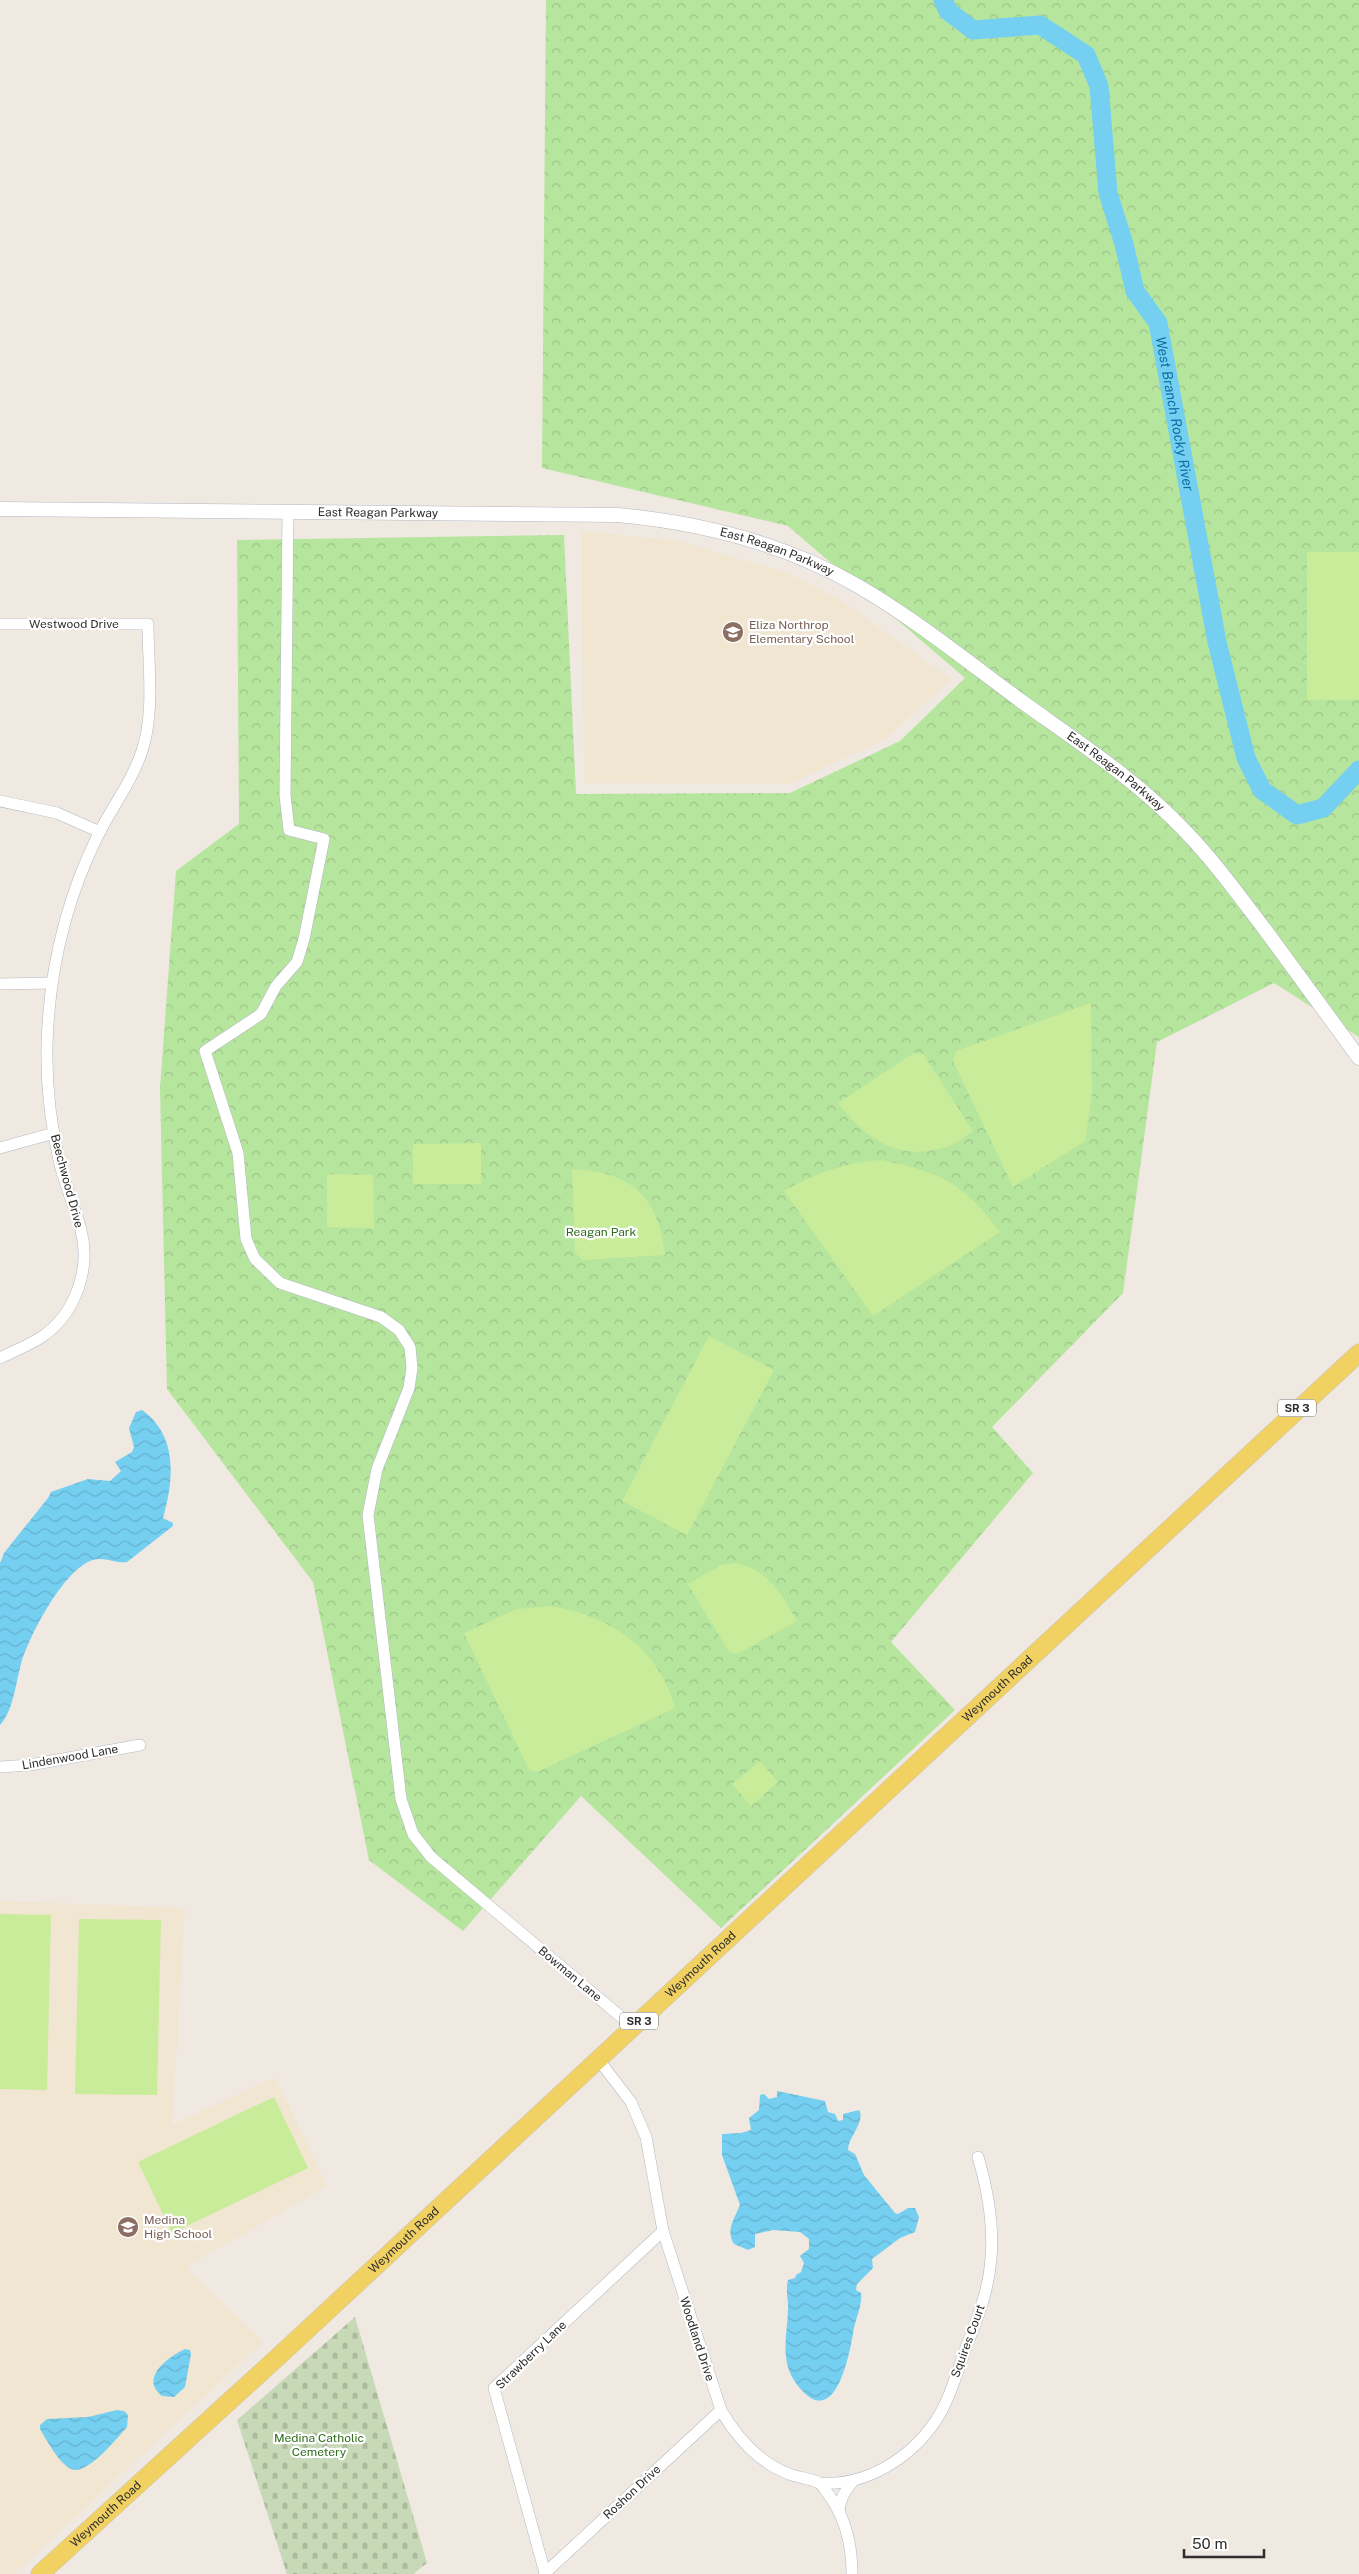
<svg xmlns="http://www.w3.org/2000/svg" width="1359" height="2574" font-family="'Public Sans',sans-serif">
<defs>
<pattern id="cemetery-stones" width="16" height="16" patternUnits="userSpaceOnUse" patternTransform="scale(1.25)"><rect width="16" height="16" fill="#c8d9b8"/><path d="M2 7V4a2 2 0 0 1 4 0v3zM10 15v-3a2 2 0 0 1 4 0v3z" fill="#acbb9e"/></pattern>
<pattern id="park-crowns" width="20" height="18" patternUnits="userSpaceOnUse" patternTransform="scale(1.25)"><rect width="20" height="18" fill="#b6e59e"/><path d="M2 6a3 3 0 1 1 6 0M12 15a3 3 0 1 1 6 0" fill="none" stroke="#9dc588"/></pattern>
<pattern id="water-waves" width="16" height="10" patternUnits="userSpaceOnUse" patternTransform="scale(1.25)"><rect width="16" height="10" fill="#75cff0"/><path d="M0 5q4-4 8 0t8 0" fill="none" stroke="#66b2ce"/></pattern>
</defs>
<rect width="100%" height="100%" fill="#efe9e1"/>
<g fill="#f0e6d1">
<path d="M 581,531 L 679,541 L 787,573 L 844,602 L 925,661 L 952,678 L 886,739 L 789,784 L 584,783 Z"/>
<path d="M 0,1901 L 185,1908 L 172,2125 L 275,2077 L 327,2186 L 186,2267 L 263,2342 L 14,2574 L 0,2574 Z"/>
</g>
<path fill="url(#cemetery-stones)" d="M 355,2317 L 427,2563 L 413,2574 L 287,2574 L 237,2420 Z"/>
<path fill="url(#park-crowns)" d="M 546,0 L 1359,0 L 1359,1037 L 1274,983 L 1157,1042 L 1123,1293 L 992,1427 L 1033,1473 L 891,1642 L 955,1710 L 721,1928 L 581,1796 L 463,1931 L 369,1860 L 313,1582 L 167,1389 L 160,1088 L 176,871 L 239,824 L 237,540 L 564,535 L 576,794 L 790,793 L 900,741 L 965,678 L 788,526 L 542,468 Z"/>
<g fill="#c9ec9a">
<rect x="1307" y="552" width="52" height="148"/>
<path d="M 1091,1003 L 1092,1094 L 1085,1141 L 1013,1187 L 953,1061 L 956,1051 Z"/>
<path d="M 914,1053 L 923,1054 L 973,1131 C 965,1136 956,1144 947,1147 C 899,1162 867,1140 838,1103 Z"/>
<path d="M 481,1143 L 481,1184 L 413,1184 L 413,1144 Z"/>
<path d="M 880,1160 C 941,1172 962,1182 1000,1232 L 873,1316 L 784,1191 C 815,1173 844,1163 880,1160 Z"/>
<path d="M 572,1169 C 632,1172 658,1196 665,1255 L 583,1260 L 575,1253 Z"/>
<path d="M 327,1174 L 373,1175 L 374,1228 L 327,1227 Z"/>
<path d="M 709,1336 L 774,1370 L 687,1535 L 622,1501 Z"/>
<path d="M 735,1563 C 767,1569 782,1594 797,1621 L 737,1654 L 729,1652 L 688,1584 L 721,1565 Z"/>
<path d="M 551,1606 C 610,1616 659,1648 675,1708 L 537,1772 L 529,1770 L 464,1633 L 517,1609 Z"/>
<path d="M 760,1761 L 778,1782 L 751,1806 L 732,1784 Z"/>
<path d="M 0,1914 L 51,1915 L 47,2090 L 0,2089 Z"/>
<path d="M 79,1919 L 161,1920 L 157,2095 L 75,2094 Z"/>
<path d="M 274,2097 L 308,2168 L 172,2233 L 138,2162 Z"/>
</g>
<g fill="url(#water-waves)">
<path d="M 142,1410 C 178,1436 174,1479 163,1518 L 173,1523 L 173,1526 L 127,1562 C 114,1564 104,1555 90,1561 C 62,1573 29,1636 21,1664 C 16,1682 13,1712 0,1725 L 0,1563 L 4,1553 L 48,1498 L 51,1492 L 88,1479 L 110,1481 L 121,1471 L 115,1462 L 132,1452 L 134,1447 L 129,1428 L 136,1412 Z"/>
<path d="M 777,2091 L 825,2101 L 828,2112 L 835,2114 L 838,2121 L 843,2120 L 843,2114 L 859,2110 C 866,2122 848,2137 848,2150 L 855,2154 L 864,2175 L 895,2213 L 898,2214 L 908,2208 L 915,2208 L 919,2217 L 915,2232 L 900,2238 L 872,2259 L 873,2268 L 857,2284 L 856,2290 L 861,2293 C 863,2305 854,2321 853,2334 C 850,2350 839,2414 811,2398 C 803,2393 795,2383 791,2375 C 780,2352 789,2326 788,2303 C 787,2294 786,2289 788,2280 L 795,2278 L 796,2275 L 801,2272 L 804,2263 L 800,2256 L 809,2249 L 809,2239 L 800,2232 L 773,2230 L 755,2234 L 755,2247 L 748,2250 L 734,2244 C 725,2230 735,2218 740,2205 L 722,2155 L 722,2134 L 741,2133 L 751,2130 L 749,2118 L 759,2110 L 760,2095 L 764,2094 L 769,2099 L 777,2097 Z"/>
<path d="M 185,2349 L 190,2350 L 191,2354 L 185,2387 L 174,2397 L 162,2396 C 139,2378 168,2357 185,2349 Z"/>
<path d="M 117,2410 L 124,2411 L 128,2415 L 127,2427 C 118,2437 86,2477 71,2469 C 58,2462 48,2442 40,2429 L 40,2425 L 47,2419 L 88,2417 Z"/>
</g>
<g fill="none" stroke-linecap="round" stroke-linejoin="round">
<path stroke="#75cff0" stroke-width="19" id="s1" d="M 943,0 L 948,11 L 973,30 L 1040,25 L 1086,55 L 1099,86 L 1108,193 L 1124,244 L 1135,291 L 1158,323 L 1217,642 L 1246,758 L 1262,790 L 1297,815 L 1323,808 L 1359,770"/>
<g stroke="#b4b7c1" stroke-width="12">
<g id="minor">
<path d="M 288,512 L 285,795 L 289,830 L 324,839 L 304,939 L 297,962 L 276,986 L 261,1014 L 205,1051 L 238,1153 L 246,1239 L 255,1259 L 280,1283 L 381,1317 L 399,1330 L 410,1347 L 412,1368 L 409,1388 L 377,1469 L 368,1515 L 401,1799 L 413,1834 L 431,1857 L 633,2027"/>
<path d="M 0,624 L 148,624 C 148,665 155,712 142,751 C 132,781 113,806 99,833 C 66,899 49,972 47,1045 C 46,1085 51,1126 60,1165 C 66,1187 75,1208 81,1230 C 91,1268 76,1313 43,1336 C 30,1345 14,1351 0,1358"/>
<path d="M 0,801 L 57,813 L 100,832"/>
<path d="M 0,984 L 52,983"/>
<path d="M 0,1148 L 54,1133"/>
<path d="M 0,1767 L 30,1765 L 140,1745"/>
<path d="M 598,2059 L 631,2102 L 646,2137 L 663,2231 L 721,2410 C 737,2438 758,2462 789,2474 C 798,2478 811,2478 819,2483 C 822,2484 824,2489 826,2491 C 845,2515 852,2544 852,2574"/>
<path d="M 819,2483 C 872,2487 924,2450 946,2402 C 954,2384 960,2364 967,2345 C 978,2317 989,2289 991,2258 C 994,2223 988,2191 978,2157"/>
<path d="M 839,2512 C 840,2498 845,2491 854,2480"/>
<path d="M 545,2573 L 494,2388 L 663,2231"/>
<path d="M 544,2574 L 721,2410"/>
</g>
</g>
<g stroke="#b4b7c1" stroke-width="15">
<g id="tertiary">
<path id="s2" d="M 0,509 L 618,515 C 703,523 784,543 858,586 C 915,619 968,662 1021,701 C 1078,742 1137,780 1185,831 C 1215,862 1240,897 1266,931 C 1297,974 1328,1016 1359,1058"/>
</g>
</g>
<g stroke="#c9c9c9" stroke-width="19">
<g id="primary">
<path id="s3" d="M 40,2574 L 279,2356 L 1359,1353"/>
</g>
</g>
<use href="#minor" stroke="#fff" stroke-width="11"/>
<use href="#tertiary" stroke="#fff" stroke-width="14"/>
<use href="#primary" stroke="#f2d163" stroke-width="18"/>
</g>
<defs>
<g id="school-disc" transform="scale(1.125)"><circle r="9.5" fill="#8d6e63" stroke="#fff"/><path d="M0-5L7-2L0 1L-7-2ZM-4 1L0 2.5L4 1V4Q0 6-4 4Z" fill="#fff"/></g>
</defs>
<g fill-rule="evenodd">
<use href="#school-disc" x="733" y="632"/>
<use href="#school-disc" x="128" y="2227"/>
</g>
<g text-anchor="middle" stroke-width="4.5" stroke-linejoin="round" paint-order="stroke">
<g fill="#fff" stroke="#6d6d6d" stroke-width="1">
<rect x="1278" y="1399.5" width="38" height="17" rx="4"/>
<rect x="620" y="2012.5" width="38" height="17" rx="4"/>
</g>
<g font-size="11" font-weight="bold" fill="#2e2e2e">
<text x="1297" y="1412">SR 3</text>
<text x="639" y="2025">SR 3</text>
</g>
<g font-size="12" fill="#2e2e2e" stroke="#fff">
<text dy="4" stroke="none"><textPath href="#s2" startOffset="378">East Reagan Parkway</textPath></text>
<text dy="4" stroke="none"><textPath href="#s2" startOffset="782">East Reagan Parkway</textPath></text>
<text x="74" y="628">Westwood Drive</text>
<text dy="4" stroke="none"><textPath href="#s2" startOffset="1188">East Reagan Parkway</textPath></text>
<text transform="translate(67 1181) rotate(75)" y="4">Beechwood Drive</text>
<text dy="4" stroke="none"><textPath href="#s3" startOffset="1304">Weymouth Road</textPath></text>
<text transform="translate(70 1757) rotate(-10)" y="4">Lindenwood Lane</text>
<text dy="4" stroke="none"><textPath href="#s3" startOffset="899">Weymouth Road</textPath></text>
<text transform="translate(570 1974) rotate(40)" y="4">Bowman Lane</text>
<text dy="4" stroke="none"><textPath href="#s3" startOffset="494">Weymouth Road</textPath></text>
<text transform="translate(697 2339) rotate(72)" y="4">Woodland Drive</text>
<text transform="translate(968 2341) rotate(-70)" y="4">Squires Court</text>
<text transform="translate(531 2355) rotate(-44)" y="4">Strawberry Lane</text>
<text transform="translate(632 2492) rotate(-43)" y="4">Roshon Drive</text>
<text dy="4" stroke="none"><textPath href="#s3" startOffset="89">Weymouth Road</textPath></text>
</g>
<g font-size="12" fill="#785e54" stroke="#fff" text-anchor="start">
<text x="749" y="629">Eliza Northrop<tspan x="749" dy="14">Elementary School</tspan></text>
<text x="144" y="2224">Medina<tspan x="144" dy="14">High School</tspan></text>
</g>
<g font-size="12" fill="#2c6e1b" stroke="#fff">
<text x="601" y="1236">Reagan Park</text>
<text x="319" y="2442">Medina Catholic<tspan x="319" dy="14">Cemetery</tspan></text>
</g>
<g font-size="14" font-style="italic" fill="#0d6fa3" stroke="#fff">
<text dy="5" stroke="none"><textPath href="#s1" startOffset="540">West Branch Rocky River</textPath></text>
</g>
</g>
<path d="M1184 2549v8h80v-8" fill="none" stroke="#2e2e2e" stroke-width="2.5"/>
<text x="1192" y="2549" font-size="15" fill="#2e2e2e" stroke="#ffffff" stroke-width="4" paint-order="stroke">50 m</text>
</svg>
